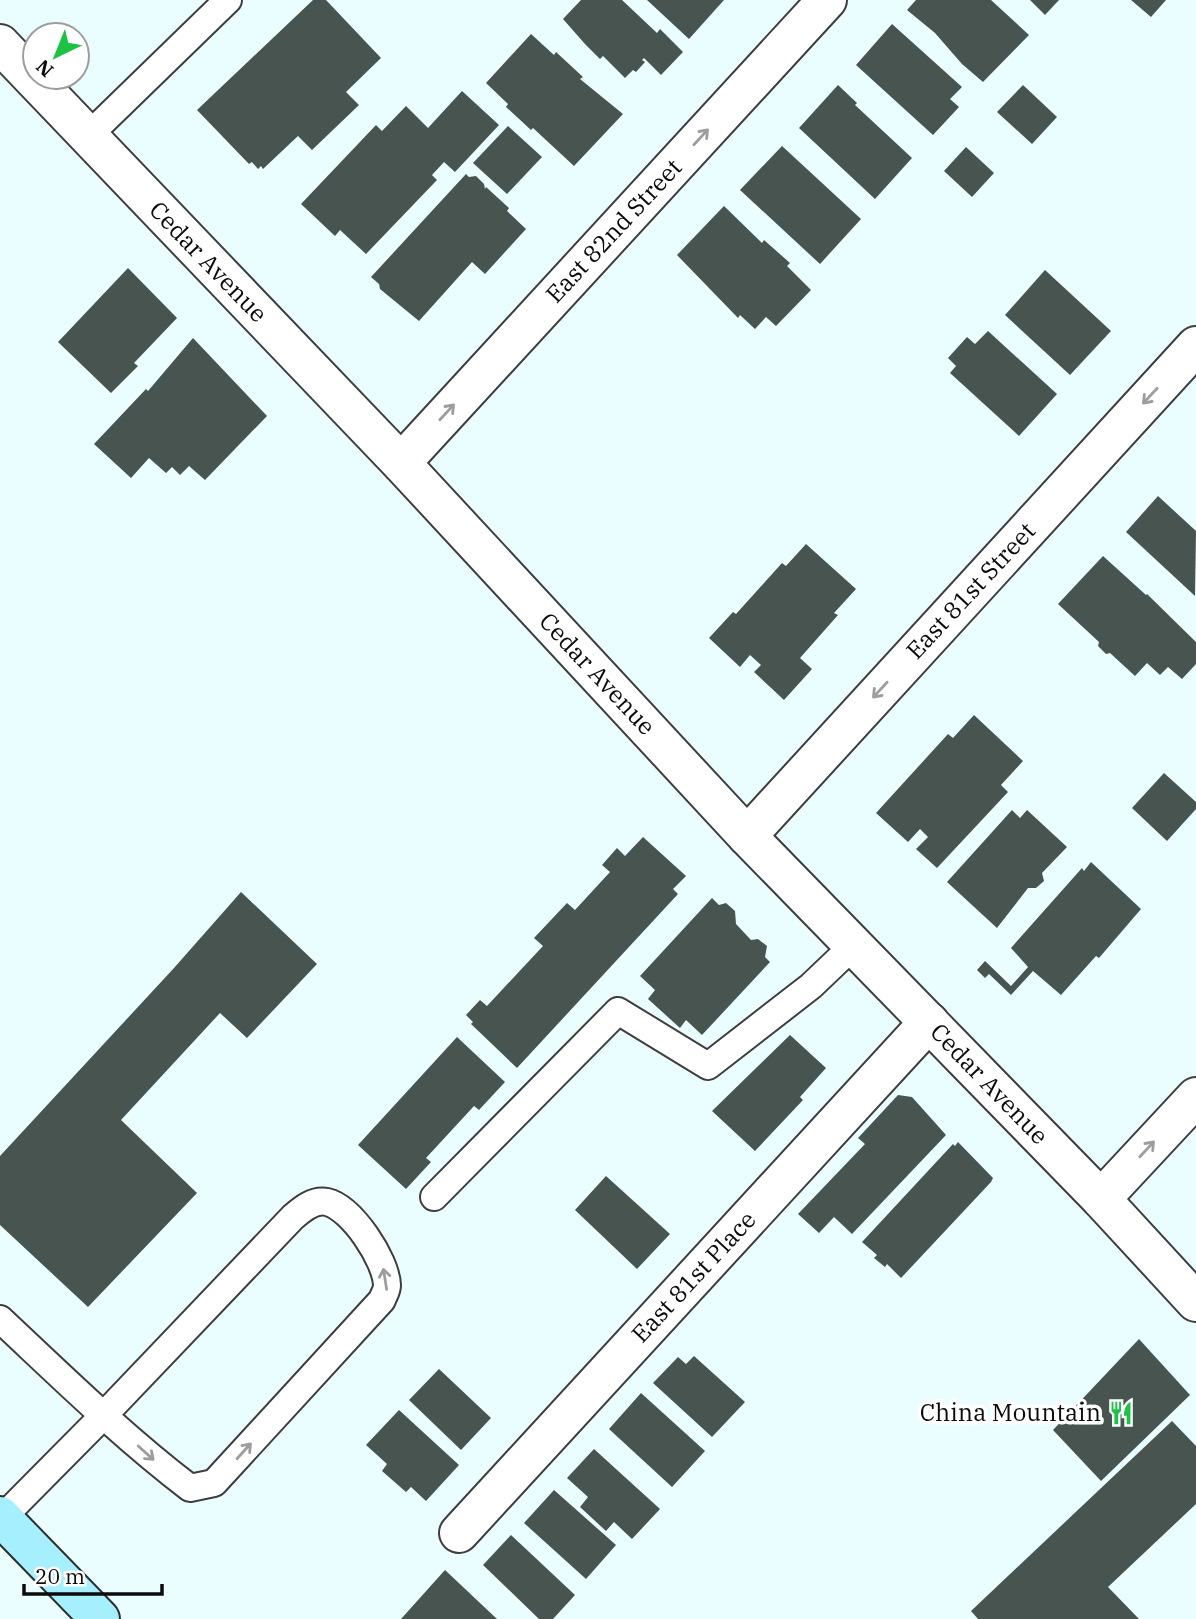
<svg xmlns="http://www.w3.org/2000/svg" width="1196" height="1619" font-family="'IBM Plex Serif',serif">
<rect width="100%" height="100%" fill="#eafdff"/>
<g fill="#475450">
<path d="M 313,0 L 326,0 L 381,58 L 346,92 L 359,105 L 312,150 L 298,136 L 263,169 L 261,166 L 258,169 L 252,162 L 249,164 L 197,110 Z"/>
<path d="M 581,0 L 622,0 L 657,33 L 660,29 L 683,52 L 661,75 L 644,58 L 642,60 L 645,62 L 636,72 L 633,70 L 625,78 L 603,56 L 600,59 L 585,44 L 563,19 Z"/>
<path d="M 647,0 L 724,0 L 689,39 Z"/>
<path d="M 916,0 L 991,0 L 1029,35 L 983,82 L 962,64 L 935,33 L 907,10 Z"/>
<path d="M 1030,0 L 1059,0 L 1045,15 Z"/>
<path d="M 1131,0 L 1166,0 L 1151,17 Z"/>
<path d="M 892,24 L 962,87 L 950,99 L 959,107 L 933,135 L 856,65 Z"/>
<path d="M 531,34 L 554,55 L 556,52 L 583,77 L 580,79 L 623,114 L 574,166 L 533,128 L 531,130 L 506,107 L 508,104 L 486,83 Z"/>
<path d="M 838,85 L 857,103 L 855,105 L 912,158 L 875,199 L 799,128 Z"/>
<path d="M 1023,85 L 1057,117 L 1032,144 L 997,112 Z"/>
<path d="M 462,91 L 499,125 L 455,172 L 444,162 L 432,175 L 437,180 L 366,254 L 340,230 L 335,236 L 301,204 L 376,125 L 382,131 L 406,106 L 428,128 Z"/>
<path d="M 508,126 L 542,157 L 507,194 L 473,163 Z"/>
<path d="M 782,146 L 861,219 L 820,264 L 740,190 Z"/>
<path d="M 966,147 L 994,173 L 972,197 L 944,171 Z"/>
<path d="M 466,174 L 469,177 L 476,176 L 484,184 L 485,189 L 486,187 L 509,208 L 507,211 L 526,229 L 485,274 L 472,262 L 419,321 L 380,289 L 379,284 L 371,277 Z"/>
<path d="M 724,206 L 762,243 L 764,240 L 790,263 L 787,266 L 811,290 L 776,326 L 766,317 L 755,329 L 740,315 L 738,318 L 677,255 Z"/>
<path d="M 128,268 L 177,318 L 134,363 L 138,366 L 111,393 L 58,342 Z"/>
<path d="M 1045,270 L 1111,331 L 1070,375 L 1005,315 Z"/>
<path d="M 988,331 L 1057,394 L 1019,436 L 950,373 L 956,366 L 948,358 L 967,337 L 975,344 Z"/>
<path d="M 193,338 L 267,416 L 205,480 L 189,466 L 180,475 L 172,467 L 166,473 L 149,458 L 131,478 L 94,444 L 146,389 L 148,391 Z"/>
<path d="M 1158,496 L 1196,531 L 1195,596 L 1126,532 Z"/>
<path d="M 806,544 L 856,589 L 834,613 L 838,615 L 800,658 L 812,669 L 784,700 L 754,672 L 761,665 L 750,655 L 740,667 L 709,638 L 733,612 L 736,614 L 782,563 L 786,566 Z"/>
<path d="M 1103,556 L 1146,595 L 1147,594 L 1196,642 L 1196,664 L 1182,679 L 1168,667 L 1160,675 L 1147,663 L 1135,676 L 1110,653 L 1106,654 L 1098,646 L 1099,642 L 1058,604 Z"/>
<path d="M 974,715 L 1023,761 L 1001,785 L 1008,792 L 937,868 L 916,849 L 928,837 L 920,829 L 908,842 L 876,813 L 948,734 L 953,738 Z"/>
<path d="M 1164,773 L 1196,802 L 1196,809 L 1167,841 L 1132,808 Z"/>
<path d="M 1012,810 L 1020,818 L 1027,810 L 1067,847 L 1042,873 L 1044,881 L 1036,888 L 1028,888 L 997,928 L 947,882 Z"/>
<path d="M 643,837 L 686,876 L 673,889 L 678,894 L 517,1068 L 471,1024 L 473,1022 L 466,1015 L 480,1000 L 487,1006 L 543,946 L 534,938 L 567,903 L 575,910 L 610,872 L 602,865 L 617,848 L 625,856 Z"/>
<path d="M 1091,862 L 1141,909 L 1099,958 L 1096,956 L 1061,995 L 1033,971 L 1011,995 L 989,974 L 985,978 L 977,970 L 985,961 L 1011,986 L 1028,967 L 1011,948 L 1082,868 L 1084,871 Z"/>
<path d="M 241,892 L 317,964 L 247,1038 L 220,1013 L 121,1120 L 197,1193 L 88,1307 L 0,1225 L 0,1156 L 174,968 Z"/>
<path d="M 712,898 L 719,905 L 726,903 L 735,911 L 736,924 L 751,940 L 758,939 L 767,946 L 765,957 L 770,962 L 702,1035 L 686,1020 L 680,1028 L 648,999 L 655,990 L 640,976 Z"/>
<path d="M 790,1035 L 826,1068 L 800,1097 L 803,1100 L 755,1151 L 712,1111 Z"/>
<path d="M 457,1037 L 505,1082 L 479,1110 L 474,1106 L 426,1158 L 431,1162 L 406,1189 L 358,1145 Z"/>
<path d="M 898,1095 L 912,1097 L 946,1135 L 852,1234 L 834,1217 L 819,1233 L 798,1214 L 865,1144 L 858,1138 Z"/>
<path d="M 958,1142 L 993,1178 L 991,1182 L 901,1278 L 887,1264 L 885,1267 L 874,1258 L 877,1255 L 862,1242 L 953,1144 L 955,1146 Z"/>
<path d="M 606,1176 L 670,1234 L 637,1269 L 575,1210 Z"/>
<path d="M 1139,1339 L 1190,1395 L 1101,1481 L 1053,1430 Z"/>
<path d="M 694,1356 L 745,1402 L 712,1437 L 653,1383 L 678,1357 L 686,1364 Z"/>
<path d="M 439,1369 L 491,1418 L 461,1450 L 409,1400 Z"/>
<path d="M 641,1393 L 705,1451 L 672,1487 L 609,1429 Z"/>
<path d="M 399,1410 L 459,1465 L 426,1501 L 411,1487 L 406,1492 L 382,1471 L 387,1464 L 366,1445 Z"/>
<path d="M 1172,1421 L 1196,1446 L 1196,1504 L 1108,1587 L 1139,1619 L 978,1619 L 971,1611 Z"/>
<path d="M 594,1449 L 660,1509 L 632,1539 L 614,1522 L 606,1531 L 580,1507 L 588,1497 L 567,1478 Z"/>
<path d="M 554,1490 L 616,1545 L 586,1579 L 524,1523 Z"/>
<path d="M 511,1535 L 575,1595 L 553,1619 L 539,1619 L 483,1565 Z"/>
<path d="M 445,1570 L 497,1619 L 401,1619 Z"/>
</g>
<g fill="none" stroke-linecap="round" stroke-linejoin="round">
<g stroke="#3e3e3e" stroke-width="30">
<g id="service">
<path d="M 88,136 L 228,0"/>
<path d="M 434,1197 L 618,1011 L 708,1066 L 811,986 L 854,945"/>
<path d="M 0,1319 C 62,1377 123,1437 190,1488 L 214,1483 L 382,1300 C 384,1294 387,1291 387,1285 C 386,1260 352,1208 327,1202 C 314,1199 302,1209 293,1217 L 104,1415 L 2,1518"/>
</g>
</g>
<g stroke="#3e3e3e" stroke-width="42">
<g id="minor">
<path d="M 401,463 L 827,0"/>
<path d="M 747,836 L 1196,346"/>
<path d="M 1101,1199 L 1196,1097"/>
<path d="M 459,1533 L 929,1022"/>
</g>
</g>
<g stroke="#3e3e3e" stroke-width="42">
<path id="tertiary" d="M 0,44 L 401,463 L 747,836 L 1101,1199 L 1196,1302"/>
</g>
<g stroke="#2d2d2d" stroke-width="42">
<path id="secondary" d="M 0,1516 L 100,1619"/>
</g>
<use href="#service" stroke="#fff" stroke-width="26"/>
<use href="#minor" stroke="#fff" stroke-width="38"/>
<use href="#tertiary" stroke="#fff" stroke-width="38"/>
<use href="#secondary" stroke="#a5efff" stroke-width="38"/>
</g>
<defs><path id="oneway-shaft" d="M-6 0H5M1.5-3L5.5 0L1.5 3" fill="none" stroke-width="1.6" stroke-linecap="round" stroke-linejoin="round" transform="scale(1.75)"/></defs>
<g stroke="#9d9d9d">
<use href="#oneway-shaft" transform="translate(701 137) rotate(-47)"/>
<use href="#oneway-shaft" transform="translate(1150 396) rotate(133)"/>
<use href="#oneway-shaft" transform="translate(447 412) rotate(-47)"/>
<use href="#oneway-shaft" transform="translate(880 690) rotate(133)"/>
<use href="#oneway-shaft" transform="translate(1147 1149) rotate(-47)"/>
<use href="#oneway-shaft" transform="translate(385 1279) rotate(-99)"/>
<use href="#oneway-shaft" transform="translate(244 1451) rotate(-48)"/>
<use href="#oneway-shaft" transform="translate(146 1453) rotate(42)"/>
</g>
<defs>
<g id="restaurant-bare" transform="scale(1.89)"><path d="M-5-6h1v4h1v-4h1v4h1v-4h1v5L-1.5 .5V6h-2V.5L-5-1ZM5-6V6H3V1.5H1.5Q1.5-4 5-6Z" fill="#1cc244" stroke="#fff" stroke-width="2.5" paint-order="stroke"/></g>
</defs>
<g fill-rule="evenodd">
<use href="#restaurant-bare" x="1121" y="1413"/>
</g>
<g text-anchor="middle" stroke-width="7" stroke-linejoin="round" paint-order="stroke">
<g font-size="24" fill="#0b0b0b" stroke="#fff">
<text transform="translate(614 231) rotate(-47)" y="8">East 82nd Street</text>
<text transform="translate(208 262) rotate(46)" y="8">Cedar Avenue</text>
<text transform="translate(971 591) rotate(-47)" y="8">East 81st Street</text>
<text transform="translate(597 674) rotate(47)" y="8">Cedar Avenue</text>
<text transform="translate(989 1084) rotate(46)" y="8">Cedar Avenue</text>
<text transform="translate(694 1277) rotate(-47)" y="8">East 81st Place</text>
</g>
<g font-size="24" fill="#0b0b0b" stroke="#fff" text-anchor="end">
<text x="1101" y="1421">China Mountain</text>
</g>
</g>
<g transform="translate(56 56) rotate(223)"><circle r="33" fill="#ffffff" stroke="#9d9d9d" stroke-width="2"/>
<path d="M0-5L12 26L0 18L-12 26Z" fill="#1cc244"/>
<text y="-10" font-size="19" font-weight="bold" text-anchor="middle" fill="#0b0b0b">N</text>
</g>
<path d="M24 1584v10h138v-10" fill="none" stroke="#0b0b0b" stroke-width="3.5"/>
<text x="35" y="1584" font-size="21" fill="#0b0b0b" stroke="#ffffff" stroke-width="5" paint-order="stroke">20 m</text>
</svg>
